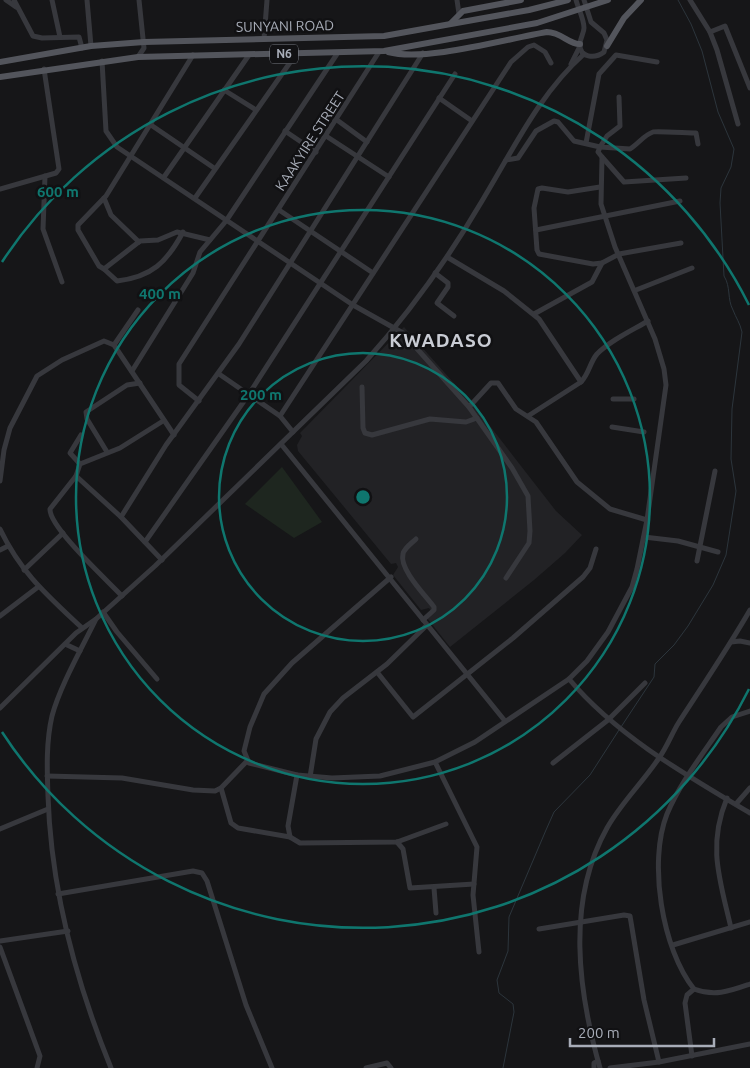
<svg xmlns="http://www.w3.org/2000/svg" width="750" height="1068" font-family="Ubuntu,sans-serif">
<rect width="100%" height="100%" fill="#161618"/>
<path fill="#222225" d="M 404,327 L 476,408 L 556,511 L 582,535 L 565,553 L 534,580 L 450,647 L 427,618 L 431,611 L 429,608 L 421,610 L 393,575 L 398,567 L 396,563 L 391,564 L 298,451 L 297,445 L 302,436 L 300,433 Z"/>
<path fill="#1e261f" d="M 282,467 L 322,522 L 294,538 L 245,504 Z"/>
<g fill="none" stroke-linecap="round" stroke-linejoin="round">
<g stroke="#2c353c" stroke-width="1">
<path d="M 621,727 L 654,677 L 655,664 L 674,645 L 688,626 L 713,585 L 726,555 L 736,491 L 731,459 L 732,409 L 742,332 C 740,323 736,318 733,310 C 727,299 731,287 724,276 L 720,203 L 721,188 L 731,167 L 734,149 L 718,112 L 702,51 L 691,24 L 678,0"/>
<path d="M 503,1068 L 514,1012 L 513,1004 L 499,993 L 497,980 L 508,951 L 509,917 L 546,830 L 554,812 L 590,775 L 619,730"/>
</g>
<g stroke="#37383d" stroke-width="5">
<path d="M 6,0 L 16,7"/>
<path d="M 14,0 L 33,36 L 42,38 L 79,37 L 82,48"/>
<path d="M 52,0 L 60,37"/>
<path d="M 87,0 L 91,46"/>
<path d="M 457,0 L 459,14"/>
<path d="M 576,0 C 578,8 584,19 584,28 C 584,33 580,38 580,44 C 579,58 595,59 604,52 L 607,40 L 604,33 L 591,22 L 584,0"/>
<path d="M 690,0 L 710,32 L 717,50 L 738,124"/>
<path d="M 710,32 L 725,26 L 750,88"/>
<path d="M 264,39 L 267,0"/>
<path d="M 193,55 L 106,196 L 78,225 L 78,230 L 99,266 L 104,269 L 140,241 L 158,240 L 177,232 L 210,240"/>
<path d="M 138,57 L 144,48 L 139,0"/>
<path d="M 102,61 L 106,131 L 117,147 L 353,305 L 403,333 L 469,407 L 491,383 L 498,383 L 516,409 L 536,422 L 577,482 L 610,509 L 647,520"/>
<path d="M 571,64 L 580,46"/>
<path d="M 224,90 L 256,110"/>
<path d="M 619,97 L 620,126 L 607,136 L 600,147 L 630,149 C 638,144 644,135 653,132 C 656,131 689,133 696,133 L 698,144"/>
<path d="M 439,98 L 472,121"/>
<path d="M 337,120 L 367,142"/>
<path d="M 151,125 L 214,168"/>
<path d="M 285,131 L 316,152"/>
<path d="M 326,136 L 389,177"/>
<path d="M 586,143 L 599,74 L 616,55 L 657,62"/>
<path d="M 602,157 L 624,182 L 686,178"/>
<path d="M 45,176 L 43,229 L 62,282"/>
<path d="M 164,177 L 249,55"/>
<path d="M 600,187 L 568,192 L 542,188 L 538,189 L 534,208 L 537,250 L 539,254 L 593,264 L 602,263 L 619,254 L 681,243"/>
<path d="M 0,189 L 56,173 L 59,169 L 44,69"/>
<path d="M 104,198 L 111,215 L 139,242"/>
<path d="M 195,198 L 296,54"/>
<path d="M 279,210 L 373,273"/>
<path d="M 536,230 L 680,201"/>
<path d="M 447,257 L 504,291 L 539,319 L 581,382"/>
<path d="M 104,269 L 117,281 C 152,277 167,262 183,232"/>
<path d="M 435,273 L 448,283 L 448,287 L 437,303 L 454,316"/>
<path d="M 636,290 L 692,268"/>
<path d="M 534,314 L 592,282 L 602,263"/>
<path d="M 114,345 L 138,310"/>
<path d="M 132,371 L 193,273 L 200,252 L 226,221 L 337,54"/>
<path d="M 219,374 L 280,416 L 293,432"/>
<path d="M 362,387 L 363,428 L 365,433 L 372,435 L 430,419 L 466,422 L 477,418"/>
<path d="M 613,399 L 634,399"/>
<path d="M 199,401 L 179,385 L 179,364 L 379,52"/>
<path d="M 469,407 L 512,468 L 528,496 L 530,531 L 529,543 L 506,578"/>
<path d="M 280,416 L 511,62 L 528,47 L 534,45 L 545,52 L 551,63"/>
<path d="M 528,416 L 581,382 C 589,374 590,362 597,354 C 611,340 631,331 648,321"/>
<path d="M 612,427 L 644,432"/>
<path d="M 281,444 L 505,721"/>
<path d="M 107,452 L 87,419 L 86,412 L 127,385 L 140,383"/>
<path d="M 80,464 L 70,453 L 81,435"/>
<path d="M 76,476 L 121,517 L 162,560"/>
<path d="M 0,481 L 4,450 L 10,428 L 37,376 L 62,360 L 104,341 L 114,345 L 174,435"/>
<path d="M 121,517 L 166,445 L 239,344 L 423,53"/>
<path d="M 0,529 C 21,573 47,595 82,628"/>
<path d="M 644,537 L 678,541 L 718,552"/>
<path d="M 416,539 C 412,543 404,548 403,554 C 399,569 425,595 434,607 L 434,610 L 423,620"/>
<path d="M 145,542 L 249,394 L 455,74"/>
<path d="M 0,550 L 8,546"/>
<path d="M 697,561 L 715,471"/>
<path d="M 24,570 L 63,533"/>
<path d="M 391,577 L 292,663 L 264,694 L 250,727 L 244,751 L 249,763 L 297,775 L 332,778 L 380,776 L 435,762 L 475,742 L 569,679 L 587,661 L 608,632 L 632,587 L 637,569 L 647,520 L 666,385 L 664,369 L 655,339 L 615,247 L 601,204 L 602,157 L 598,152 L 600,147 L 574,141 L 558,122 L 554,121 L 536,131 L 518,158 L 506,160"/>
<path d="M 122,596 C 108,581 49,527 50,509 L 76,476 L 80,464 L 120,448 L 163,421"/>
<path d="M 103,612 L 117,632 L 157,679"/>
<path d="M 0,616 L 38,587"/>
<path d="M 96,619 C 82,648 60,686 52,716 C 46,742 47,769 48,796 C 51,889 76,982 111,1068"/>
<path d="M 731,642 L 740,641 L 750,643"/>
<path d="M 65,644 L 80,651"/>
<path d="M 377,672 L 413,717 L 513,638 L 583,577 L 590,568 L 596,549"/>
<path d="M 569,679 C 617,736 686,775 750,813"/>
<path d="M 0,708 L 76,633 L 96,619 L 155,566 L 366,361 C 410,312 449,257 482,201 C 513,150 539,94 584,54"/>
<path d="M 435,762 L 477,847 L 473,895 L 479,952"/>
<path d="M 553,763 L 608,720 L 645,683"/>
<path d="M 47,776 L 122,778 L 193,790 L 215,791 L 221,788 L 247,761"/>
<path d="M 310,777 L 316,739 L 330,712 L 343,698 L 387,664 L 427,625"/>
<path d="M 221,788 L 231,823 L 238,828 L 290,837 L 300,843 L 397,842 L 446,824"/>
<path d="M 727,798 C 707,846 720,880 731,928"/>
<path d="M 736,804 L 750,788"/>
<path d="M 0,829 L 48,809"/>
<path d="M 290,837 L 288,826 L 297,775"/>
<path d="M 397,842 L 403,849 L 410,888 L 474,884"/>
<path d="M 434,888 L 436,913"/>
<path d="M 58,894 L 193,871 L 202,873 L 207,881 L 246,1005 L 272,1068"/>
<path d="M 539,929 L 624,915 L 630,916 L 644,1000 L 659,1062"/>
<path d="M 0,941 L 68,931"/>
<path d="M 673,945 L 750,922"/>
<path d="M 0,947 L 40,1056 L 37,1068"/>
<path d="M 694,989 C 715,997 730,991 750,984"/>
<path d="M 692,1056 L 685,1003 L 687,995 L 694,989 C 662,949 648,862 667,814 C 680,783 702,755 721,727 L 732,717 L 750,711"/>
<path d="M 366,1068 L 387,1063 L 391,1068"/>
<path d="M 594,1068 L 594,1063 L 598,1061"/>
<path d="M 600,1068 C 578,991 566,901 607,828 C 621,803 643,782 659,758 C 667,747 672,733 679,722 C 703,685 728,648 750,610"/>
<path d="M 610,1068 L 659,1062 L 750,1044"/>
</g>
<g stroke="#53555c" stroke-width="6">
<path d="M 451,23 L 463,11 L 521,0"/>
<path d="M 607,46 L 624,18 L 641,0"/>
<path d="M 388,52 C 426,62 505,39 547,32 C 561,32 570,45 580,44"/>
<path d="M 0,62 L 91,46 L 144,42 L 384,36 L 529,10 L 568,0"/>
<path d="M 0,77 L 138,57 L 384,51 L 537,23 L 608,0"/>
</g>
</g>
<g fill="none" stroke="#0f766e" stroke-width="2.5">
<circle cx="363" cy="497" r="144"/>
<circle cx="363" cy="497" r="287"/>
<path d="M749 689A431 431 0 0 1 2 732M2 262A431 431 0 0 1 749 305"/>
</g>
<g text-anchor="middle" stroke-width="5" stroke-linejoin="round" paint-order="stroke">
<rect fill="#111113" stroke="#7b7e86" stroke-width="1" x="270" y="44.5" width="28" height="19" rx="4"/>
<g font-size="12" font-weight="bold" fill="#a8adb8">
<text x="284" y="58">N6</text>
</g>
<g font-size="14" fill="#a8adb8" stroke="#111113">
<text transform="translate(285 26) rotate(-1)" y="5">SUNYANI ROAD</text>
<text transform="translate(310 141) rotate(-57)" y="5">KAAKYIRE STREET</text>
</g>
<g font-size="19" font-weight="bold" letter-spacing="1" fill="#c9ccd4" stroke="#111113">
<text x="441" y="347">KWADASO</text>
</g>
</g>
<circle cx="363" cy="497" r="8" fill="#0f766e" stroke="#111113" stroke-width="2.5"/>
<g font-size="15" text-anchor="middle" font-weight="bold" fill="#0f766e" stroke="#111113" stroke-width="5" stroke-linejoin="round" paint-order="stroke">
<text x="58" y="197">600 m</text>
<text x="160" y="299">400 m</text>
<text x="261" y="400">200 m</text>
</g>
<path d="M570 1038v8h144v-8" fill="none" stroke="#a8adb8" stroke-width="2.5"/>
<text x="578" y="1038" font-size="15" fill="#a8adb8" stroke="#111113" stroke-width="4" paint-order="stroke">200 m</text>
</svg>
